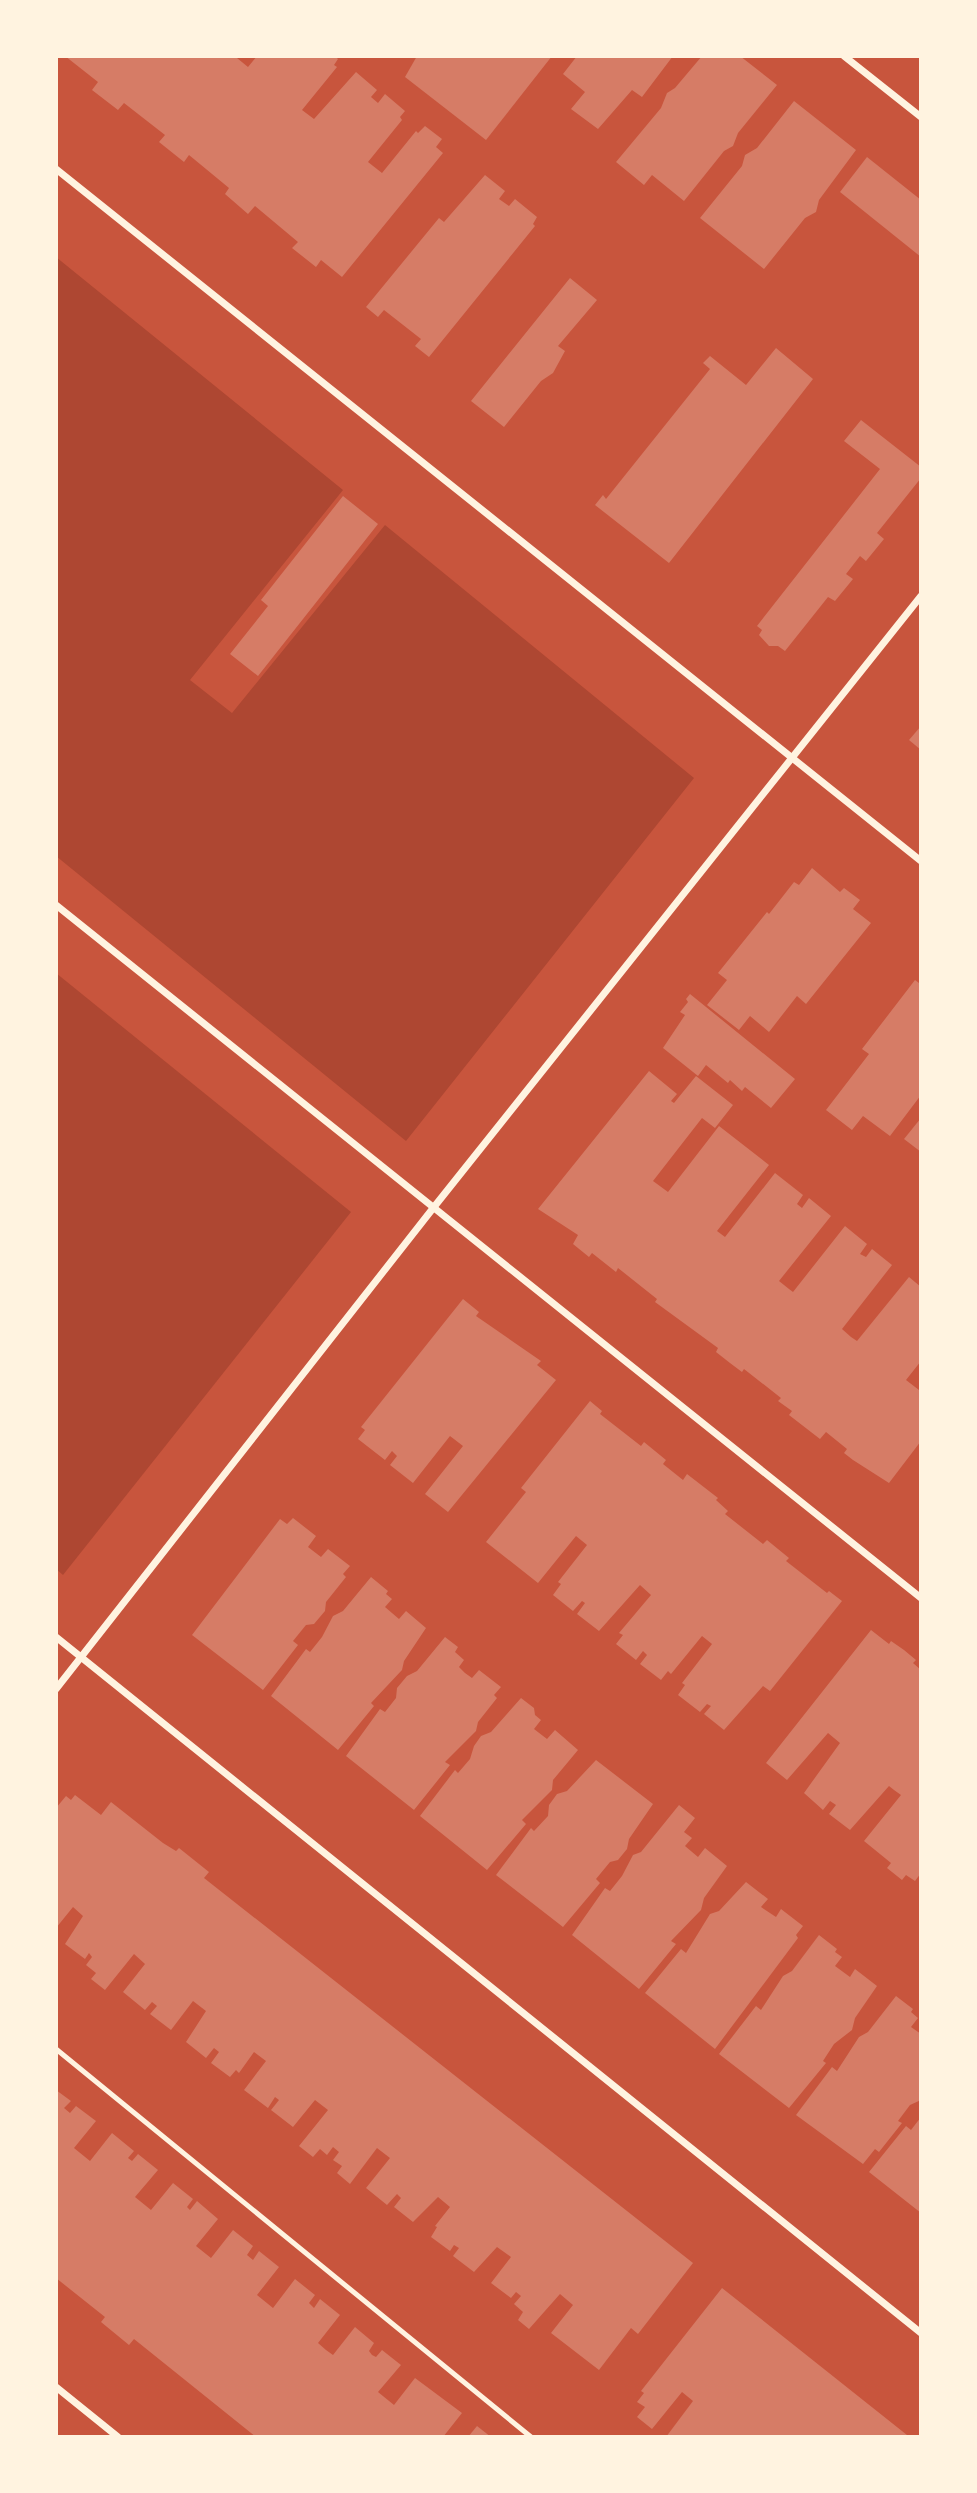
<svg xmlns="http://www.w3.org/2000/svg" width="977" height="2493" font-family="Arial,sans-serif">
<rect width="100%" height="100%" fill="#c8553d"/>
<g fill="#ae4732">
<path d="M 56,257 L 343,490 L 190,680 L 232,713 L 385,525 L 694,778 L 406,1141 L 56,856 Z"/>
<path d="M 56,973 L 351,1212 L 63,1575 L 56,1569 Z"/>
</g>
<g fill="#d67c66">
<path d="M 65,56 L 238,56 L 237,58 L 248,67 L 257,56 L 335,56 L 338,59 L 334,65 L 337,67 L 302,110 L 314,119 L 356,72 L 377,90 L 371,97 L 378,103 L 385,94 L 405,111 L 400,117 L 402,120 L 368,162 L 382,173 L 416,131 L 418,133 L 425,126 L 442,139 L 436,147 L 443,153 L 342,277 L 321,260 L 316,267 L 292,248 L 298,242 L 255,206 L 248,214 L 225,194 L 229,188 L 189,155 L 184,162 L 159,142 L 165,135 L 124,103 L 118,110 L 92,90 L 98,82 Z"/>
<path d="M 417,56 L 552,56 L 486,140 L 405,77 Z"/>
<path d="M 577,56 L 673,56 L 642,97 L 632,90 L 598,129 L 571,109 L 585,92 L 563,74 Z"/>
<path d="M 702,56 L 740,56 L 777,85 L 738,133 L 733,146 L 724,151 L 684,201 L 652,175 L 644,185 L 616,162 L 661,108 L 667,93 L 675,88 Z"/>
<path d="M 794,101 L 856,150 L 819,200 L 816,212 L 805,218 L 764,269 L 700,218 L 742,166 L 745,155 L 757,148 Z"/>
<path d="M 867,157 L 921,200 L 921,257 L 840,192 Z"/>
<path d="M 485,175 L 505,191 L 499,199 L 509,206 L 515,199 L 537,217 L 533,224 L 535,226 L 429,357 L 415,346 L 421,339 L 384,310 L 378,317 L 366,307 L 439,218 L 444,222 Z"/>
<path d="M 570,278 L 597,300 L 558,346 L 565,351 L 553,373 L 541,381 L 504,427 L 471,401 Z"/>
<path d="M 776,348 L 813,379 L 669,563 L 595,505 L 603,495 L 606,499 L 710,369 L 703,363 L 710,356 L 746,385 Z"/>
<path d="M 861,420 L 921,467 L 921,478 L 877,533 L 884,539 L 866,561 L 860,556 L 846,574 L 853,579 L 835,601 L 828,597 L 785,651 L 778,646 L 769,646 L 759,635 L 762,630 L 757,626 L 880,469 L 844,441 Z"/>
<path d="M 343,496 L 378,524 L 258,676 L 230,654 L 268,606 L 261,600 Z"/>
<path d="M 921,726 L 921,750 L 909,740 Z"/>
<path d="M 812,868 L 840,892 L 844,888 L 860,900 L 853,909 L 871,923 L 806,1004 L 797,996 L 769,1032 L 750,1016 L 739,1030 L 707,1005 L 727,980 L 718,973 L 767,912 L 769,914 L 794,882 L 799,885 Z"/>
<path d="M 915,980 L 919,983 L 921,980 L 921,1095 L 890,1136 L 863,1116 L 852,1130 L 826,1110 L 869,1054 L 862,1049 Z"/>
<path d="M 690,994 L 795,1079 L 771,1108 L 745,1087 L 742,1091 L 730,1080 L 728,1083 L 706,1065 L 698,1076 L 663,1048 L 685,1015 L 680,1012 L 688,1002 L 686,999 Z"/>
<path d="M 649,1071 L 677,1094 L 671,1101 L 674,1103 L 696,1076 L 733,1105 L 715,1128 L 702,1118 L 653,1181 L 668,1192 L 719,1126 L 769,1165 L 717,1231 L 725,1237 L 775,1173 L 803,1195 L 797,1204 L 802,1208 L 809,1198 L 831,1216 L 779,1281 L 789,1289 L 793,1292 L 845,1226 L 867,1244 L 860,1254 L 866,1257 L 872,1249 L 892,1265 L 842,1329 L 851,1337 L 857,1341 L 909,1277 L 921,1287 L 921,1361 L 906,1380 L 919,1390 L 921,1387 L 921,1441 L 889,1483 L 853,1460 L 844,1453 L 847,1449 L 826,1432 L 820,1439 L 789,1415 L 792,1411 L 778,1401 L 781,1398 L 744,1369 L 742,1372 L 730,1363 L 716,1352 L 718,1348 L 655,1302 L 657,1299 L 618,1268 L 616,1272 L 592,1253 L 589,1257 L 573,1244 L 578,1235 L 538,1209 Z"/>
<path d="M 921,1118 L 921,1152 L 904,1139 Z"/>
<path d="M 463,1299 L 479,1312 L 476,1316 L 541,1361 L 537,1365 L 556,1380 L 448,1512 L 425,1494 L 463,1446 L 450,1436 L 413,1483 L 390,1465 L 397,1456 L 392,1451 L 385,1460 L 358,1439 L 365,1430 L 361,1427 Z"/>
<path d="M 590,1401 L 602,1411 L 600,1414 L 641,1446 L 644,1442 L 666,1460 L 663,1464 L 683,1480 L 687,1474 L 718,1498 L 716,1500 L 728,1511 L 725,1514 L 763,1544 L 767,1540 L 789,1558 L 786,1561 L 827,1593 L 829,1591 L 842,1601 L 770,1691 L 763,1686 L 724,1730 L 704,1714 L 711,1706 L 707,1704 L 700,1712 L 678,1695 L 685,1685 L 682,1683 L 712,1644 L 702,1636 L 671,1674 L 668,1671 L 661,1680 L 640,1664 L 647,1655 L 643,1651 L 636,1660 L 616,1644 L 623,1635 L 619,1633 L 651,1595 L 640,1585 L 599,1631 L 577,1614 L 585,1603 L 582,1601 L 573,1611 L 553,1595 L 561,1584 L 558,1582 L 587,1545 L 576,1536 L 538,1583 L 486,1542 L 526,1492 L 521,1488 Z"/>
<path d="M 293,1518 L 316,1536 L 308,1547 L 321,1557 L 328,1549 L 350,1566 L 343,1574 L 346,1577 L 326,1602 L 325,1611 L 314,1624 L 306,1625 L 293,1641 L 298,1645 L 263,1690 L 192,1635 L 280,1519 L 287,1524 Z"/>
<path d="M 371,1577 L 388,1591 L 386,1594 L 392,1599 L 385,1607 L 399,1619 L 406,1611 L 426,1628 L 404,1661 L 402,1670 L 371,1703 L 374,1706 L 338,1750 L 271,1696 L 306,1649 L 310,1652 L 322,1637 L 333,1616 L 343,1611 Z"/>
<path d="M 871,1630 L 889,1644 L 891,1641 L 904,1650 L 916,1660 L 913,1663 L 921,1670 L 921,1873 L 915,1881 L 906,1875 L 902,1880 L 887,1868 L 891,1863 L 864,1841 L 901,1795 L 894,1790 L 889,1786 L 850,1830 L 829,1814 L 836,1805 L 830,1801 L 823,1810 L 804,1793 L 840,1743 L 828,1733 L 787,1780 L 766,1763 Z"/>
<path d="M 445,1637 L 458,1647 L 455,1652 L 464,1660 L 459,1667 L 465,1673 L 472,1678 L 479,1670 L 501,1687 L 494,1695 L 497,1698 L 478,1722 L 476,1731 L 445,1762 L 450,1765 L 414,1810 L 346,1756 L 380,1709 L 385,1712 L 396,1698 L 397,1688 L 407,1676 L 417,1671 Z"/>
<path d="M 521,1698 L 534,1708 L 535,1715 L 541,1720 L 534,1729 L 547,1739 L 555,1730 L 578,1750 L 553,1780 L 552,1790 L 522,1820 L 526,1824 L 487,1870 L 420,1816 L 455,1770 L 458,1773 L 470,1759 L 474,1746 L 481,1736 L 491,1732 Z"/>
<path d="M 596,1760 L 653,1804 L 629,1839 L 627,1849 L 618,1860 L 610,1862 L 596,1879 L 600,1883 L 563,1927 L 496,1875 L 531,1828 L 534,1831 L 548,1816 L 549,1805 L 557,1794 L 567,1791 Z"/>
<path d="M 75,1795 L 101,1815 L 111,1802 L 163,1843 L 176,1851 L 179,1848 L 209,1872 L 204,1878 L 693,2263 L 638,2334 L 631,2328 L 599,2370 L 551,2333 L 573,2305 L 560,2294 L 529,2329 L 518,2320 L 523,2312 L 514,2304 L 521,2296 L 516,2292 L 511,2298 L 491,2283 L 511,2257 L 497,2247 L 474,2272 L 453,2256 L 459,2248 L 454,2245 L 450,2251 L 431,2237 L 437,2227 L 435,2226 L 450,2207 L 438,2197 L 413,2222 L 394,2207 L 401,2198 L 397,2194 L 387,2205 L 366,2188 L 390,2158 L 377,2148 L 350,2184 L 337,2173 L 342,2166 L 333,2160 L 339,2152 L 333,2147 L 327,2155 L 320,2149 L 313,2157 L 299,2146 L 328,2110 L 315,2100 L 293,2127 L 271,2110 L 279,2100 L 275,2097 L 268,2108 L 244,2090 L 266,2061 L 254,2052 L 239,2073 L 236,2070 L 230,2077 L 211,2063 L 219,2052 L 214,2048 L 206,2058 L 186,2042 L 206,2011 L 193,2001 L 171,2030 L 150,2014 L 157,2006 L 152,2002 L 145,2010 L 123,1992 L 145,1964 L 134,1954 L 105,1990 L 91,1979 L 96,1973 L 86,1965 L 92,1957 L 89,1953 L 85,1959 L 65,1944 L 83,1916 L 73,1907 L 56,1928 L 56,1808 L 66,1796 L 71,1800 Z"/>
<path d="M 679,1805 L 695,1818 L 684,1832 L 692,1838 L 685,1846 L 698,1857 L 705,1848 L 727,1866 L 704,1898 L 701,1910 L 671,1941 L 676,1944 L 639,1989 L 572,1935 L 605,1888 L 610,1891 L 622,1876 L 633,1855 L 641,1852 Z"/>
<path d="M 746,1882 L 768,1899 L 761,1907 L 776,1917 L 781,1909 L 803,1926 L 796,1935 L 798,1938 L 715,2049 L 645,1993 L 681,1949 L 686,1953 L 710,1914 L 719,1911 Z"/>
<path d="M 819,1935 L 837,1949 L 835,1952 L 842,1957 L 835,1966 L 850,1977 L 855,1969 L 877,1986 L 855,2018 L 852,2030 L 834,2044 L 823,2061 L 826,2063 L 789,2108 L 719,2054 L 756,2006 L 761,2010 L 783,1976 L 792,1971 Z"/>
<path d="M 896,1996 L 913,2009 L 911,2012 L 918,2018 L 911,2027 L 921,2034 L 921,2100 L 910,2105 L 898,2121 L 902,2123 L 879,2152 L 875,2149 L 863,2164 L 796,2115 L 832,2067 L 837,2071 L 859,2037 L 868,2032 Z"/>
<path d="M 56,2090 L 71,2101 L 64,2108 L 70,2113 L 76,2106 L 96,2121 L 74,2148 L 90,2161 L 112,2133 L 134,2151 L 128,2158 L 132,2161 L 138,2154 L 158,2170 L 135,2197 L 151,2210 L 173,2183 L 193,2199 L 187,2207 L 190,2210 L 197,2201 L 218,2219 L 196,2246 L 211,2258 L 233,2230 L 253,2246 L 247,2255 L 253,2260 L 259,2251 L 279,2267 L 257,2295 L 273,2308 L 295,2279 L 315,2295 L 309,2303 L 314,2308 L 320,2299 L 340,2315 L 318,2343 L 326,2350 L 333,2355 L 355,2327 L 374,2343 L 369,2351 L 372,2355 L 376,2357 L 382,2350 L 401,2365 L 378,2392 L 394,2405 L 415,2378 L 462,2413 L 443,2437 L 256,2437 L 134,2339 L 129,2345 L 101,2322 L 105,2317 L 56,2278 Z"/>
<path d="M 921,2117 L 921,2213 L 869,2172 L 906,2126 L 911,2130 Z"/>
<path d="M 722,2288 L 907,2435 L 906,2437 L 666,2437 L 693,2401 L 682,2392 L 652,2429 L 637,2417 L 645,2407 L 637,2402 L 644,2393 L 641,2391 Z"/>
<path d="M 477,2426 L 491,2437 L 468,2437 Z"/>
</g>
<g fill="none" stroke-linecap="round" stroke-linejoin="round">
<path stroke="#fff3e0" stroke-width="5" d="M 56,2049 L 531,2437"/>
<g stroke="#fff3e0" stroke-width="7">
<path d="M 844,56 L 921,117"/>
<path d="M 56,169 L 921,861"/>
<path d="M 56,905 L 921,1598"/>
<path d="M 56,1637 L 921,2333"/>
<path d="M 56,1689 L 434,1207 L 921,596"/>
<path d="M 56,2387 L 118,2437"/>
</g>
</g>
<rect width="977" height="2493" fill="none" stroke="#fff3e0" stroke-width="116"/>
</svg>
